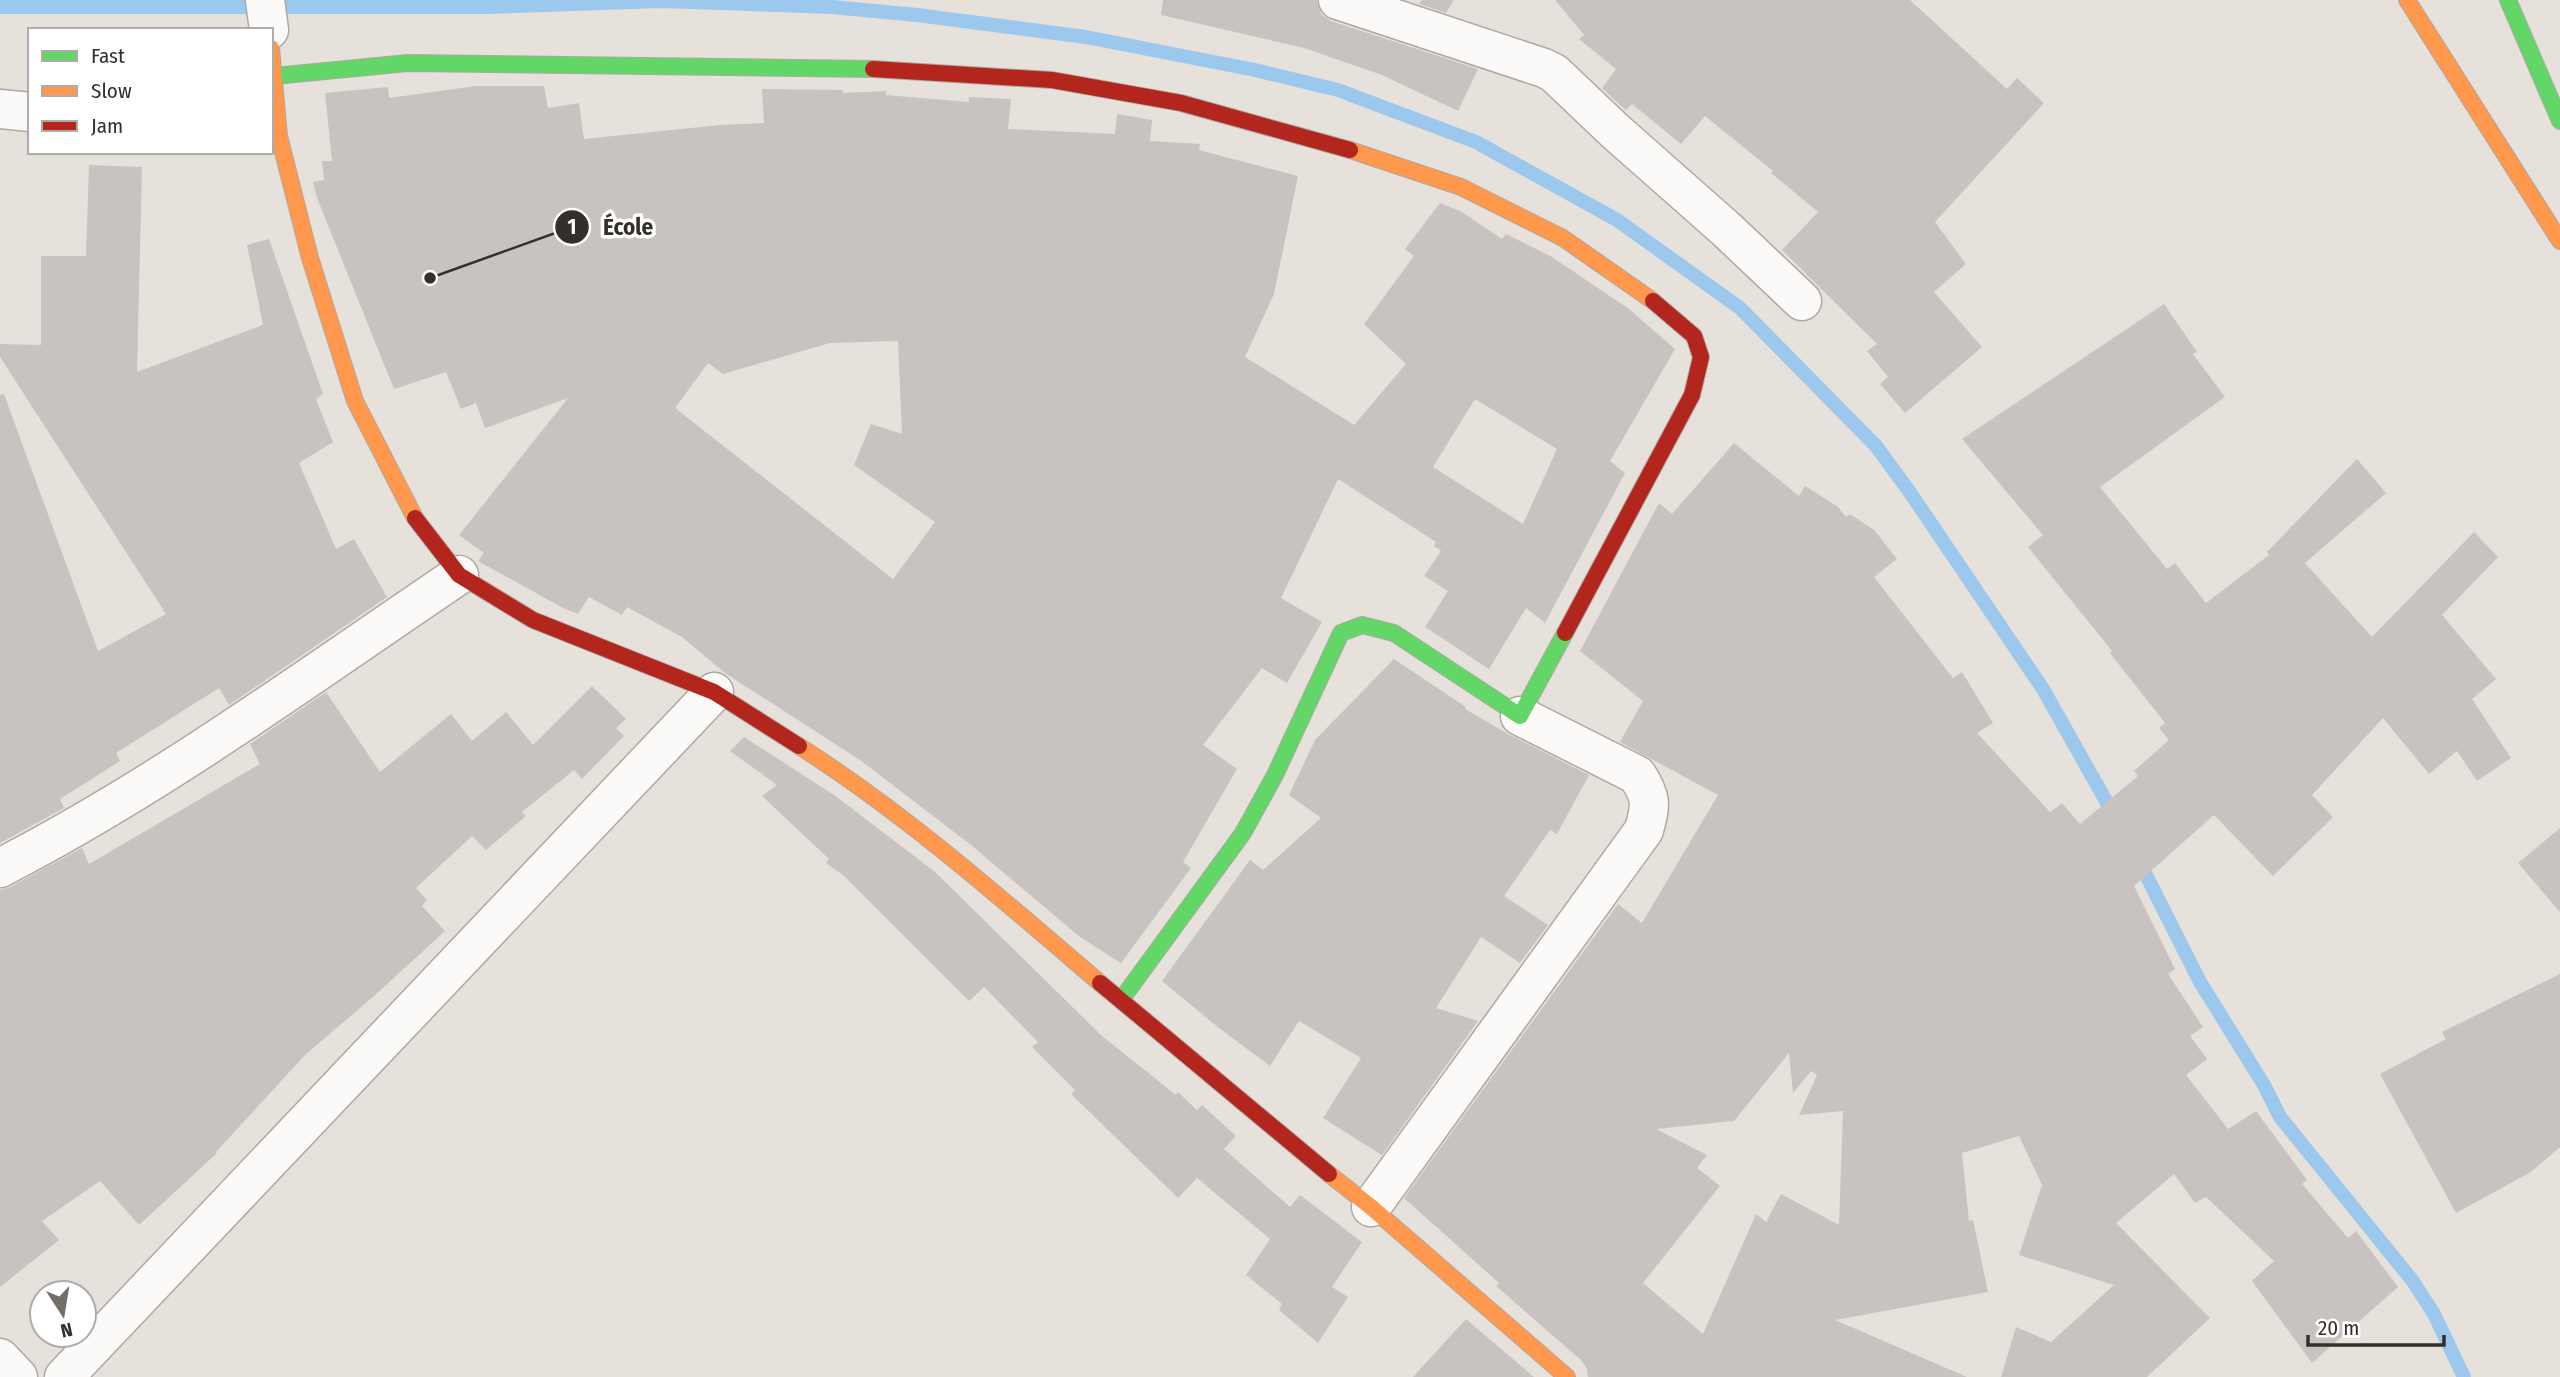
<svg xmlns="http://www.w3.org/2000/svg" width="2560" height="1377" font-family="'Fira Sans Condensed',sans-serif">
<rect width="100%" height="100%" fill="#e6e1da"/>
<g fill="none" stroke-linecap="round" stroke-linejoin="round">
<g stroke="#9cc8ed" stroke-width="14">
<path d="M 0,7 L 489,7 L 661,1 L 832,7 L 917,15 L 1086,37 L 1255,70 L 1338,90 L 1476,142 L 1617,220 L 1740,308 L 1876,446 L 1909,491 L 2043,689 L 2115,817"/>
<path d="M 2138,859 L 2200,982 L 2264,1085 L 2280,1117 L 2412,1280 L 2434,1314 L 2464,1377"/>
</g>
</g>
<g fill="#c8c3c0" fill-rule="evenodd">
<path d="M 1163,0 L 1317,0 L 1321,14 L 1331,21 L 1478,69 L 1458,111 L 1382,75 L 1304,48 L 1161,15 Z"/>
<path d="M 1422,0 L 1454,0 L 1446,13 L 1419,4 Z"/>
<path d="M 1555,0 L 1910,0 L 2007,89 L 2017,78 L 2044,103 L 1935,222 L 1966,264 L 1934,292 L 1982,347 L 1905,413 L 1880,384 L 1888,377 L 1867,351 L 1877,344 L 1782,250 L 1818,212 L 1771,173 L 1773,171 L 1705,116 L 1681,144 L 1632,104 L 1626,110 L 1621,106 L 1602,88 L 1616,69 L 1579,39 L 1584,35 Z"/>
<path d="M 476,86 L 544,86 L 548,108 L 579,103 L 584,139 L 720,125 L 764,123 L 762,89 L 843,90 L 843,93 L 886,91 L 886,95 L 969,102 L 969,97 L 1011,99 L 1008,129 L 1115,134 L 1117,114 L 1152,120 L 1150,141 L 1200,144 L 1199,150 L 1298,176 L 1274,294 L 1245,357 L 1354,425 L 1406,364 L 1364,324 L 1414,256 L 1405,249 L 1440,203 L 1462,212 L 1502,239 L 1506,234 L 1552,257 L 1629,309 L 1675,349 L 1610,461 L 1625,473 L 1545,623 L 1526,608 L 1489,669 L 1425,627 L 1448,591 L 1424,576 L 1441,551 L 1434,546 L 1436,542 L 1338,479 L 1281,598 L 1322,622 L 1287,683 L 1262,668 L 1203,745 L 1237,769 L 1183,862 L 1191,868 L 1121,963 L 1080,937 L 971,845 L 860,760 L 725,673 L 682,637 L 627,607 L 622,615 L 589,597 L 578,614 L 563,608 L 478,561 L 484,553 L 459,535 L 568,398 L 485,428 L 476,403 L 461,409 L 446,372 L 394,389 L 317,198 L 313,182 L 324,180 L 322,161 L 332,161 L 325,93 L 388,87 L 389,98 ZM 898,341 L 902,434 L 871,424 L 854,465 L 935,522 L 893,579 L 675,408 L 708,363 L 723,374 L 830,343 ZM 1475,399 L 1557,449 L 1523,524 L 1433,467 Z"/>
<path d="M 89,165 L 142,167 L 137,372 L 263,325 L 247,245 L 269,239 L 323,394 L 316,399 L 333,442 L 299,463 L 336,549 L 354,539 L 387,597 L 229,705 L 219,688 L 116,753 L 120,761 L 60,799 L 64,808 L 0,843 L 0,395 L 4,394 L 98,651 L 166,614 L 0,357 L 0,344 L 41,345 L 41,256 L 86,256 Z"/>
<path d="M 2164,304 L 2197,352 L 2193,354 L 2225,397 L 2100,487 L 2167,569 L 2175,563 L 2206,603 L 2269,555 L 2267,552 L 2357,459 L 2386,493 L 2305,563 L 2372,637 L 2474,532 L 2498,557 L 2442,615 L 2496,679 L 2472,699 L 2511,758 L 2477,781 L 2457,751 L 2429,774 L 2383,718 L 2312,795 L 2333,817 L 2273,876 L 2214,815 L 2134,886 L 2175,969 L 2168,974 L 2203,1027 L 2190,1036 L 2207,1059 L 2186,1075 L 2228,1129 L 2256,1111 L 2307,1180 L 2302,1184 L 2348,1238 L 2356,1231 L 2398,1287 L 2312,1363 L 2252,1281 L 2274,1261 L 2206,1197 L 2195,1203 L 2174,1174 L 2116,1223 L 2210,1318 L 2147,1377 L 2001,1377 L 2016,1327 L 2051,1342 L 2114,1285 L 2019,1255 L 2042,1185 L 2019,1136 L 1962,1153 L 1969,1221 L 1973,1220 L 1988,1292 L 1835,1320 L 1967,1377 L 1588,1377 L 1587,1369 L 1581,1360 L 1496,1286 L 1499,1283 L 1404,1198 L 1618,904 L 1642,923 L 1718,795 L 1620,742 L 1643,701 L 1580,651 L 1659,503 L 1672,514 L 1734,443 L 1799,496 L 1805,486 L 1838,507 L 1846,517 L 1850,514 L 1874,530 L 1897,559 L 1874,577 L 1953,678 L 1962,672 L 1993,723 L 1977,733 L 2050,812 L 2062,803 L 2080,824 L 2138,776 L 2134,771 L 2169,740 L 2159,728 L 2165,723 L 2110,653 L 2112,651 L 2028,547 L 2043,535 L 1962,439 ZM 1789,1053 L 1793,1093 L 1811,1071 L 1817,1075 L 1799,1115 L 1843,1111 L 1839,1225 L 1781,1194 L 1766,1222 L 1756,1214 L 1703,1334 L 1643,1283 L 1720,1186 L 1697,1168 L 1707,1155 L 1656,1129 L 1734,1121 Z"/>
<path d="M 1394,659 L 1466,707 L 1465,709 L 1508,734 L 1589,775 L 1557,834 L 1550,830 L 1504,896 L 1548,925 L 1520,963 L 1481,937 L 1436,1008 L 1478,1021 L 1382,1155 L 1323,1118 L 1361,1058 L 1299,1021 L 1270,1066 L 1219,1028 L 1162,981 L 1250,860 L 1263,870 L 1321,818 L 1289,795 L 1315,740 Z"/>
<path d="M 592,686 L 626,719 L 616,728 L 624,736 L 582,779 L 574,770 L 522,812 L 526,816 L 486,850 L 472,836 L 416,888 L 427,900 L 422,906 L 445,931 L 374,996 L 305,1055 L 216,1152 L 217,1153 L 139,1225 L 100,1181 L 42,1221 L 59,1240 L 0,1287 L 0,890 L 10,887 L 82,848 L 89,864 L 260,764 L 250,744 L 326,692 L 380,772 L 451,714 L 472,741 L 506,712 L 533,745 Z"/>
<path d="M 744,737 L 834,795 L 934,871 L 1102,1036 L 1176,1095 L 1178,1092 L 1197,1110 L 1202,1105 L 1236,1136 L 1224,1149 L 1290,1207 L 1300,1195 L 1362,1242 L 1332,1287 L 1348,1297 L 1318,1343 L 1279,1310 L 1282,1304 L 1246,1275 L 1270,1239 L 1197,1178 L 1178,1198 L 1071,1094 L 1075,1090 L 1032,1047 L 1038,1042 L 984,987 L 969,1001 L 844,876 L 826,863 L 829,859 L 762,796 L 777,785 L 730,751 Z"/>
<path d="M 2560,828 L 2560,912 L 2518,863 Z"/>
<path d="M 2560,974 L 2560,1147 L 2531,1172 L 2456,1213 L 2380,1074 L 2446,1039 L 2442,1032 Z"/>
<path d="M 1466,1319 L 1534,1377 L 1413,1377 Z"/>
</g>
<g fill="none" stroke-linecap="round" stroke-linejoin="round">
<g stroke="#ada9a4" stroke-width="41">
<g id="street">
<path d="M 265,0 L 269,30"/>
<path d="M 1338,0 L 1544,68 L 1554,73 L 1615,131 L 1726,229 L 1802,301"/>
<path d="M 0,109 L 30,112"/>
<path d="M 0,868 C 161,785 309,676 459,575"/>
<path d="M 1371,1207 L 1644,830 C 1651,804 1652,798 1637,775 L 1520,716"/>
<path d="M 0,1358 L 18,1377"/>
<path d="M 64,1377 L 714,692"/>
</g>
</g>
<g stroke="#ada9a4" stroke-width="18">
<g id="fast">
<path d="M 2508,0 L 2560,121"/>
<path d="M 274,76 L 408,63 L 873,69"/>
<path d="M 1121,1000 L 1243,833 L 1275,775 L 1341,633 L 1362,625 L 1394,633 L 1520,716 L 1565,633"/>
</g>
</g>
<g stroke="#ada9a4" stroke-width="18">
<g id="slow">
<path d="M 2407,0 L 2560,241"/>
<path d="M 271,48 L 279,136 L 310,258 L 355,401 L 415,518"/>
<path d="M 1350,150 L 1461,187 L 1563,238 L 1653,301"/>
<path d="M 799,746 C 907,815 1003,900 1100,983"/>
<path d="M 1329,1174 L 1371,1207 L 1567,1377"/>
</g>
</g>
<g stroke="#ada9a4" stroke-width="18">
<g id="jam">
<path d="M 873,69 L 1052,80 L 1181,103 L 1350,150"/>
<path d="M 415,518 L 459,575 L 533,620 L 714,692 L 799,746"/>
<path d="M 1565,633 L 1692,395 L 1701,357 L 1694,336 L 1653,301"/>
<path d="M 1100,983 L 1329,1174"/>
</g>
</g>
<use href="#street" stroke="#fbfaf9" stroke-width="38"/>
<use href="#fast" stroke="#63d668" stroke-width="16"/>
<use href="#slow" stroke="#ff974d" stroke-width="16"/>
<use href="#jam" stroke="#b3261e" stroke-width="16"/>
</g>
<path fill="none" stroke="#33302b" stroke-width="2.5" d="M430 278L572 227"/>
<g fill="#33302b" stroke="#fff" stroke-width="2.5">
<circle cx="430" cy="278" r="7"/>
<circle cx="572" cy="227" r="18"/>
</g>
<g font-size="21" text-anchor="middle" font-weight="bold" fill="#fff">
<text x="572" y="234">1</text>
</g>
<g font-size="23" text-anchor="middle" font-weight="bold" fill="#33302b" stroke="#fff" stroke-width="7" stroke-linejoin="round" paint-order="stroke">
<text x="628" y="235">École</text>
</g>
<rect x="28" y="28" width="245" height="126" fill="#ffffff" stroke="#adacaa" stroke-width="2"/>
<rect x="42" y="51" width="35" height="10" fill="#63d668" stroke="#adacaa" stroke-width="2"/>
<text x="91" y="63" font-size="21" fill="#33302b">Fast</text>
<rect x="42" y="86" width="35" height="10" fill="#ff974d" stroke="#adacaa" stroke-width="2"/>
<text x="91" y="98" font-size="21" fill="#33302b">Slow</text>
<rect x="42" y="121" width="35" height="10" fill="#b3261e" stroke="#adacaa" stroke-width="2"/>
<text x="91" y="133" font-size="21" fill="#33302b">Jam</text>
<g transform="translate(63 1314) rotate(168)"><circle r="33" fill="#ffffff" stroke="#adacaa" stroke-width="2"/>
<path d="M0-5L12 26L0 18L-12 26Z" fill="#726e68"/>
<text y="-10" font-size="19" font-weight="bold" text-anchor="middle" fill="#33302b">N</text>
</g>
<path d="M2308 1335v10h136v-10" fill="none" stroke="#33302b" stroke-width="3.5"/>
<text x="2318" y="1335" font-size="21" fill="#33302b" stroke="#ffffff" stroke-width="5" paint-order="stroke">20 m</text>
</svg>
